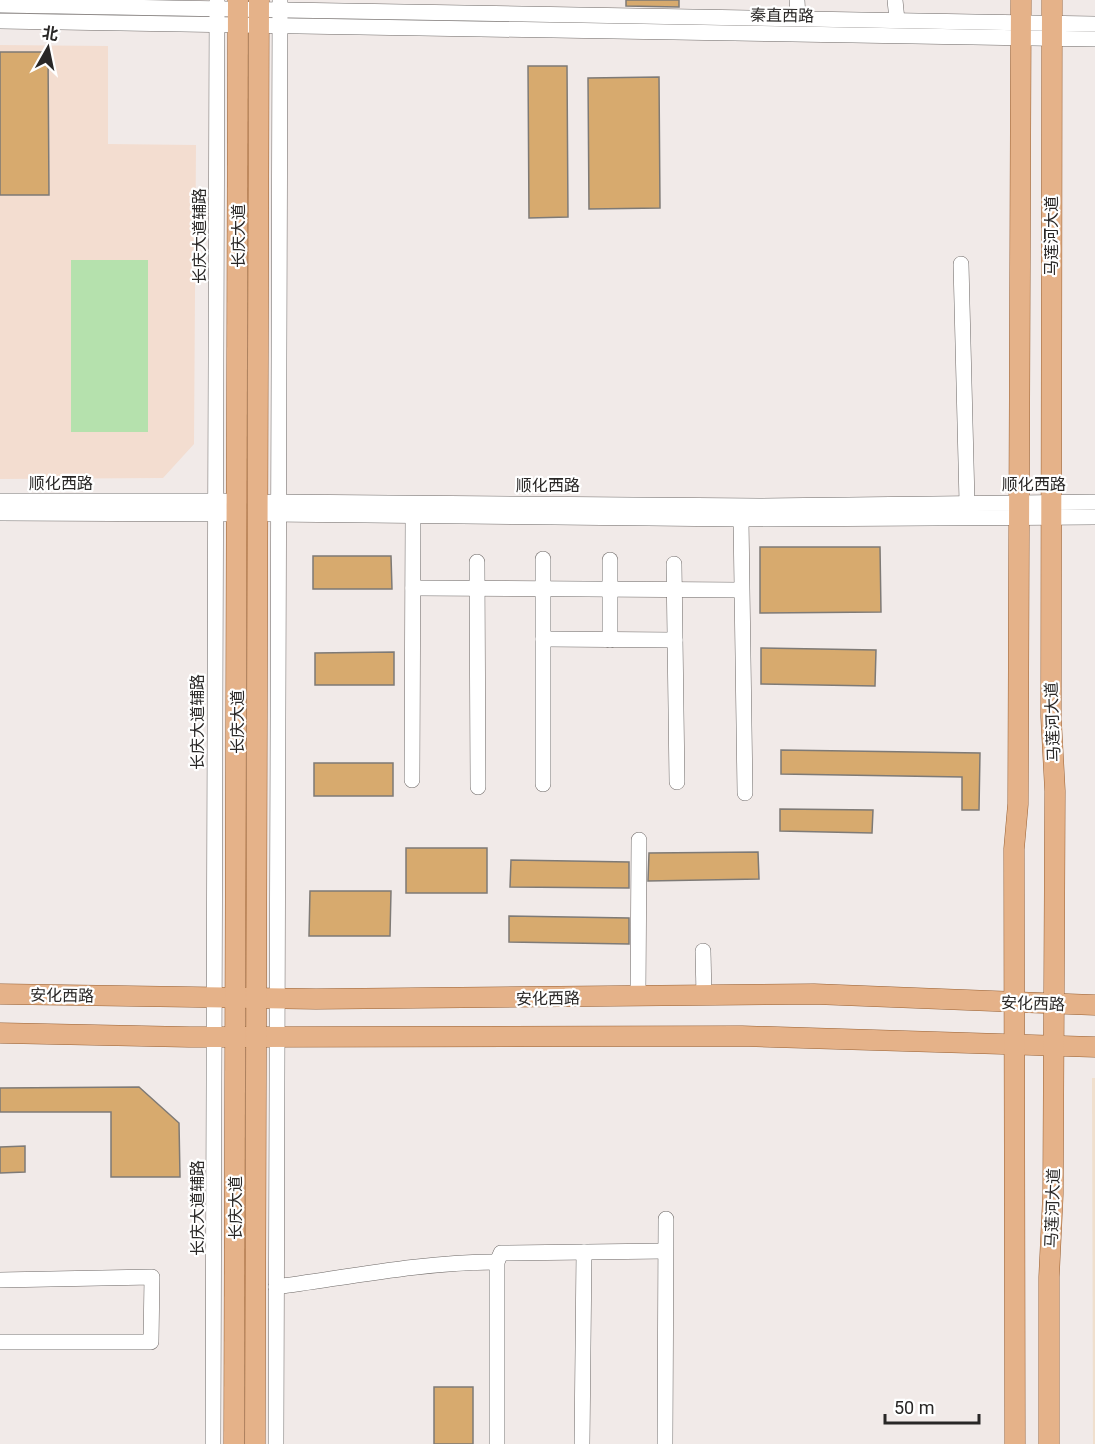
<svg xmlns="http://www.w3.org/2000/svg" width="1095" height="1444" font-family="Roboto,'Noto Sans SC',sans-serif">
<rect width="100%" height="100%" fill="#f1eae8"/>
<path fill="#f0dfcd" d="M 1092,1078 L 1095,1078 L 1095,1444 L 1093,1444 Z"/>
<path fill="#f3ddd0" d="M 0,45 L 108,46 L 108,144 L 196,145 L 194,444 L 163,478 L 0,479 Z"/>
<rect fill="#b5e1ad" x="71" y="260" width="77" height="172"/>
<g fill="#d7aa6e" stroke="#7e7a76" stroke-width="1.5">
<path d="M 626,0 L 679,0 L 679,7 L 626,6 Z"/>
<path d="M 0,52 L 48,52 L 49,195 L 0,195 Z"/>
<path d="M 528,66 L 567,66 L 568,217 L 529,218 Z"/>
<path d="M 659,77 L 660,208 L 589,209 L 588,78 Z"/>
<path d="M 760,547 L 880,547 L 881,612 L 760,613 Z"/>
<path d="M 313,556 L 391,556 L 392,589 L 313,589 Z"/>
<path d="M 761,648 L 876,650 L 875,686 L 761,684 Z"/>
<path d="M 394,652 L 394,685 L 315,685 L 315,653 Z"/>
<path d="M 781,750 L 980,753 L 979,810 L 962,810 L 962,777 L 781,774 Z"/>
<rect x="314" y="763" width="79" height="33"/>
<path d="M 780,809 L 873,810 L 872,833 L 780,831 Z"/>
<rect x="406" y="848" width="81" height="45"/>
<path d="M 758,852 L 759,879 L 648,881 L 649,853 Z"/>
<path d="M 511,860 L 629,862 L 629,888 L 510,887 Z"/>
<path d="M 310,891 L 391,891 L 390,936 L 309,936 Z"/>
<path d="M 509,916 L 629,918 L 629,944 L 509,942 Z"/>
<path d="M 139,1087 L 179,1123 L 180,1177 L 111,1177 L 111,1112 L 0,1112 L 0,1088 Z"/>
<path d="M 25,1146 L 25,1172 L 0,1173 L 0,1147 Z"/>
<rect x="434" y="1387" width="39" height="57"/>
</g>
<g fill="none" stroke-linecap="round" stroke-linejoin="round">
<g stroke="#6d6866" stroke-width="16">
<g id="minor">
<path d="M 797,0 L 798,18"/>
<path d="M 895,0 L 897,20"/>
<path d="M 0,5 L 1095,24"/>
<path d="M 0,21 L 1095,39"/>
<path d="M 961,264 L 967,502"/>
<path d="M 0,501 L 225,501"/>
<path d="M 270,502 L 759,506 L 1095,502"/>
<path d="M 0,513 L 225,514"/>
<path d="M 270,514 L 741,519 L 1095,517"/>
<path d="M 741,519 L 745,793"/>
<path d="M 543,559 L 543,784"/>
<path d="M 477,562 L 478,787"/>
<path d="M 674,564 L 677,782"/>
<path d="M 413,588 L 741,590"/>
<path d="M 543,639 L 675,640"/>
<path d="M 610,640 L 610,560"/>
<path d="M 412,780 L 413,516"/>
<path d="M 703,951 L 704,996"/>
<path d="M 638,997 L 639,840"/>
<path d="M 0,1280 L 152,1277 L 151,1342 L 0,1342"/>
<path d="M 276,1287 C 350,1277 422,1262 497,1262"/>
<path d="M 213,1444 L 217,0"/>
<path d="M 276,1444 L 280,0"/>
<path d="M 497,1444 L 497,1262 L 501,1253 L 665,1251"/>
<path d="M 582,1444 L 584,1252"/>
<path d="M 665,1444 L 666,1219"/>
</g>
</g>
<g stroke="#986033" stroke-width="21">
<g id="major">
<path d="M 0,994 L 316,999 L 814,994 L 1095,1005"/>
<path d="M 0,1033 L 189,1037 L 742,1036 L 1095,1047"/>
<path d="M 234,1444 L 238,0"/>
<path d="M 255,1444 L 259,0"/>
<path d="M 1015,1444 L 1014,849 L 1018,804 L 1021,0"/>
<path d="M 1049,1444 L 1049,1277 L 1053,1194 L 1055,791 L 1051,717 L 1052,0"/>
</g>
</g>
<use href="#minor" stroke="#fff" stroke-width="15"/>
<use href="#major" stroke="#e5b289" stroke-width="20"/>
</g>
<g text-anchor="middle" stroke-width="4.5" stroke-linejoin="round" paint-order="stroke">
<g font-size="16" fill="#292726" stroke="#fff">
<text transform="translate(782 15) rotate(1)" y="6">秦直西路</text>
<text transform="translate(199 236) rotate(-90)" y="6">长庆大道辅路</text>
<text transform="translate(238 236) rotate(-90)" y="6">长庆大道</text>
<text transform="translate(1051 236) rotate(-90)" y="6">马莲河大道</text>
<text x="61" y="489">顺化西路</text>
<text x="1034" y="490">顺化西路</text>
<text x="548" y="491">顺化西路</text>
<text transform="translate(197 722) rotate(-90)" y="6">长庆大道辅路</text>
<text transform="translate(237 722) rotate(-90)" y="6">长庆大道</text>
<text transform="translate(1052 722) rotate(-92)" y="6">马莲河大道</text>
<text transform="translate(62 995) rotate(1)" y="6">安化西路</text>
<text transform="translate(548 998) rotate(-1)" y="6">安化西路</text>
<text transform="translate(1033 1003) rotate(2)" y="6">安化西路</text>
<text transform="translate(197 1208) rotate(-90)" y="6">长庆大道辅路</text>
<text transform="translate(235 1208) rotate(-90)" y="6">长庆大道</text>
<text transform="translate(1052 1208) rotate(-88)" y="6">马莲河大道</text>
</g>
</g>
<g transform="translate(48 48) rotate(9)" stroke="#ffffff" stroke-width="4.5" paint-order="stroke">
<path d="M0-4.5L10 22L0 15L-10 22Z" fill="#292726"/>
<text y="-9" font-size="16" font-weight="bold" text-anchor="middle" fill="#292726">北</text>
</g>
<path d="M885 1414v9h94v-9" fill="none" stroke="#292726" stroke-width="3"/>
<text x="894" y="1414" font-size="18" fill="#292726" stroke="#ffffff" stroke-width="4.5" paint-order="stroke">50 m</text>
</svg>
